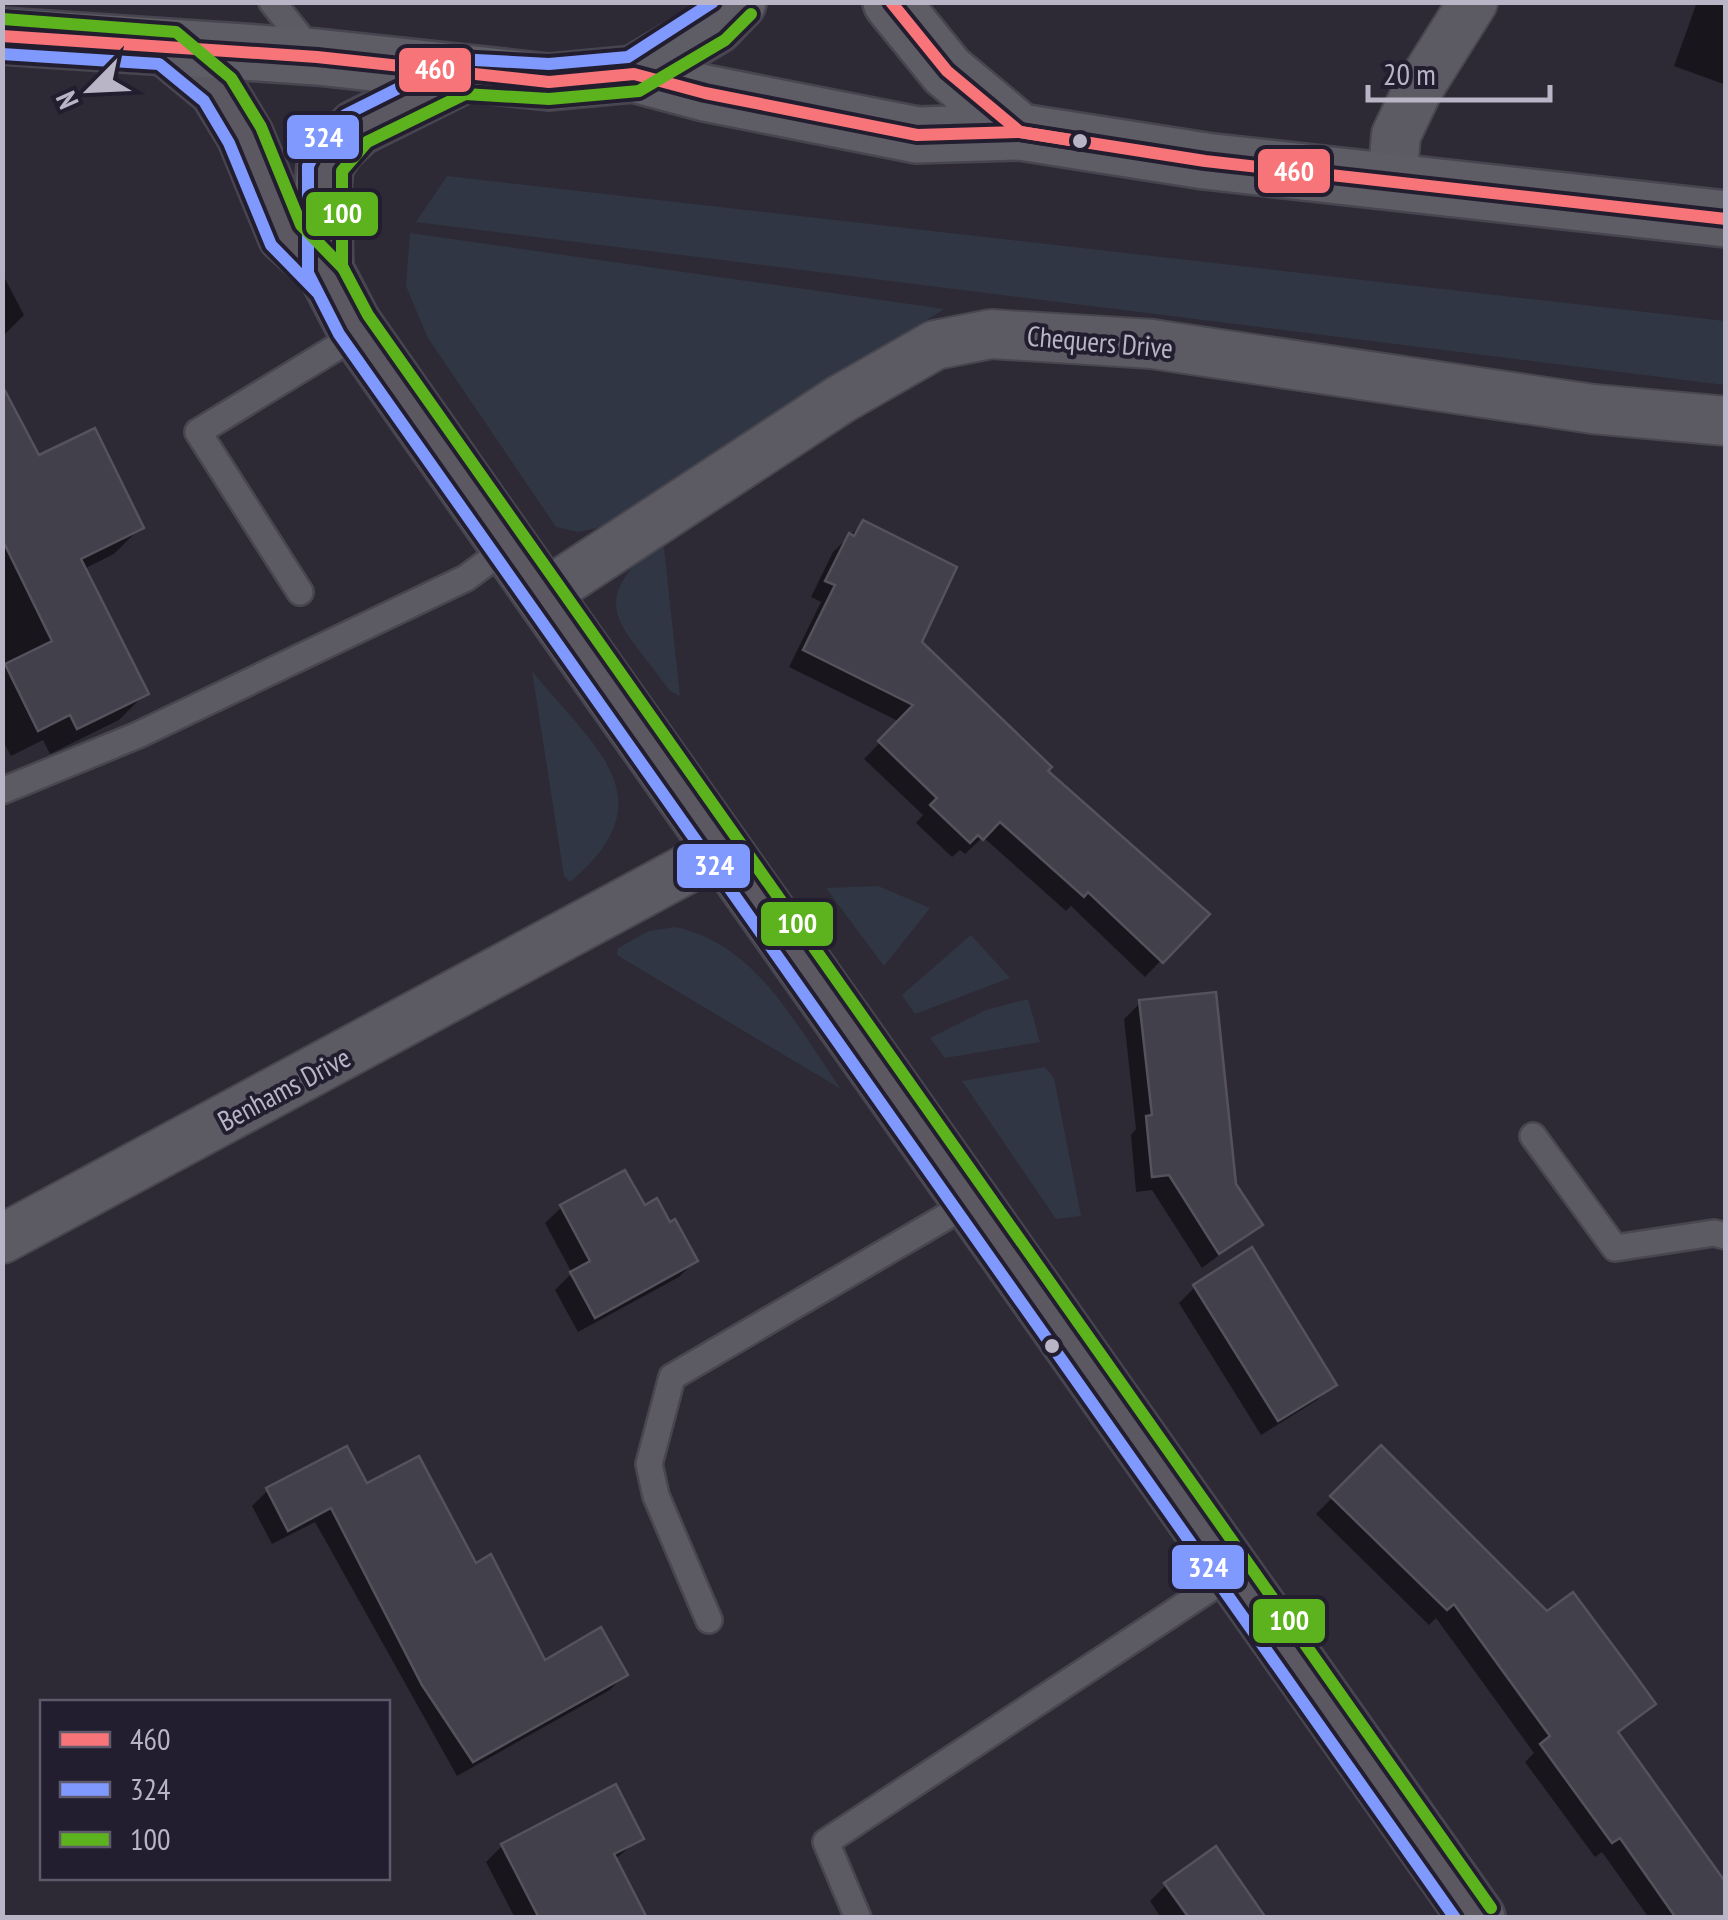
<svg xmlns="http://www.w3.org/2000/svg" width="1728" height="1920" font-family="'PT Sans Narrow',sans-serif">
<rect width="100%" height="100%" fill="#2d2a36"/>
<g fill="#303643">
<path d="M 447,176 L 1725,321 L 1725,385 L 416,222 Z"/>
<path d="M 410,233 L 944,309 L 605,526 L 578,532 L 556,527 L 428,338 L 406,286 Z"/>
<path d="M 660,539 L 664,548 L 680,696 L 670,691 C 621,621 583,608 660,539 Z"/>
<path d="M 532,671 C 593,747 670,798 570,882 L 564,876 Z"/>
<path d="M 878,886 L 930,908 L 884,966 L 826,888 Z"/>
<path d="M 675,927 C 757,944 796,1026 841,1089 L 617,955 L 618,948 L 649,931 Z"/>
<path d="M 971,935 L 1010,978 L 915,1014 L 902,995 Z"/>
<path d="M 1028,999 L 1040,1042 L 945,1058 L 930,1038 L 986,1010 Z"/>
<path d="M 1045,1067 L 1054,1078 L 1081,1216 L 1056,1219 L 962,1081 Z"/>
</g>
<g fill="#0007">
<path d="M 1697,2 L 1726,2 L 1726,85 L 1674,66 Z"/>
<path d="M 2,273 L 24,315 L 2,337 Z"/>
<path d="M 2,390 L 38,459 L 141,527 L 114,554 L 84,569 L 146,693 L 119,720 L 50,754 L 43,740 L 11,756 L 2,739 Z"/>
<path d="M 863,523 L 919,642 L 1044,771 L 1206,914 L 1145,977 L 1071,906 L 1066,911 L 983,837 L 965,854 L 960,850 L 952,857 L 916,823 L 923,815 L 864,759 L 900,722 L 789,667 L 821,602 L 811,597 L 833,552 Z"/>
<path d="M 1140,1003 L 1259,1225 L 1202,1268 L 1152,1190 L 1136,1192 L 1131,1135 L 1136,1129 L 1124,1019 Z"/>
<path d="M 562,1207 L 695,1261 L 679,1277 L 578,1332 L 555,1290 L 572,1273 L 545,1223 Z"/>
<path d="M 1195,1287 L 1333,1384 L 1317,1400 L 1261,1435 L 1179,1303 Z"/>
<path d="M 1381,1449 L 1547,1614 L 1652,1704 L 1616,1735 L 1726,1918 L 1649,1918 L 1602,1852 L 1595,1857 L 1525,1762 L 1534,1753 L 1436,1618 L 1429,1625 L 1316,1514 Z"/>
<path d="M 366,1486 L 544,1663 L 625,1674 L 610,1690 L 457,1776 L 315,1522 L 272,1544 L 252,1506 L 268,1490 Z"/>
<path d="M 641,1838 L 614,1860 L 644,1918 L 515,1918 L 486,1862 L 502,1846 Z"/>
<path d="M 1166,1885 L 1263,1918 L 1161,1918 L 1150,1901 Z"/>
</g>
<g fill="#42404a" stroke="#55525d" stroke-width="2.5">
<path d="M 2,385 L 39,455 L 95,428 L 144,528 L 81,559 L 149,694 L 77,729 L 70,715 L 38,731 L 5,664 L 52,641 L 2,539 Z"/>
<path d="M 863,520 L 957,567 L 922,642 L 1052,767 L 1048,771 L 1210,914 L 1163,963 L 1088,892 L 1084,897 L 1000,822 L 983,840 L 978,835 L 970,843 L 930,805 L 937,798 L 878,741 L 913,705 L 803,650 L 835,585 L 825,581 L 849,533 L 854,536 Z"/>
<path d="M 1216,992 L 1236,1184 L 1263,1225 L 1219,1254 L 1169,1175 L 1152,1177 L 1146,1116 L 1152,1115 L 1139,1000 Z"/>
<path d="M 625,1170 L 645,1205 L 657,1198 L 670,1222 L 675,1219 L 698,1261 L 595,1318 L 570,1272 L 590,1261 L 560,1205 Z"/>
<path d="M 1252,1247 L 1337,1385 L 1278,1421 L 1193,1285 Z"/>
<path d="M 1381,1445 L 1547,1611 L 1573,1592 L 1635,1675 L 1656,1704 L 1618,1732 L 1726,1883 L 1726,1918 L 1676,1918 L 1620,1838 L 1612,1843 L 1540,1744 L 1550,1736 L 1454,1604 L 1447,1610 L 1330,1496 Z"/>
<path d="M 347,1446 L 367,1483 L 419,1456 L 476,1563 L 491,1554 L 545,1660 L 601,1627 L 628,1675 L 473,1762 L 422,1685 L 331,1508 L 288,1531 L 266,1488 Z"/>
<path d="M 616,1784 L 644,1839 L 614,1854 L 647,1918 L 539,1918 L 501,1844 Z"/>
<path d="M 1216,1846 L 1266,1918 L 1189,1918 L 1164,1883 Z"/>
</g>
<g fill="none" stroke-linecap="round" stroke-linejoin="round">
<g stroke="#48464f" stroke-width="30">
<g id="lane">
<path d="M 272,2 L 313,53"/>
<path d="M 300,592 L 198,432 L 360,333"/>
<path d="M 2,791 L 138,735 L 466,578 L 509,546"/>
<path d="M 1533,1136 L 1615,1248 L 1714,1233 L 1726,1236"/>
<path d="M 709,1620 L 656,1496 L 649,1464 L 672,1377 L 973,1201"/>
<path d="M 858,1918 L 826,1842 L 1232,1574"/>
</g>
</g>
<g stroke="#48464f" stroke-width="52">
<g id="street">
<path d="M 1392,183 L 1396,135 L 1417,91 L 1473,2"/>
<path d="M 543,595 L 841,399 L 935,345 L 991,334 L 1152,344 L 1593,409 L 1726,421"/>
<path d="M 2,1239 L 722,850"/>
</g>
</g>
<g stroke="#47454f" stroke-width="60">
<g id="secondary">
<path d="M 166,47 L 217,89 L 245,135 L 286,235 L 325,270 L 353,324 L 559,618 L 1477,1918"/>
<path d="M 325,270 L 323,188 L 325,166 L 336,148 L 357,128 L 461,76"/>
</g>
</g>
<g stroke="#47454f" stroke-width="60">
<g id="primary">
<path d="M 891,2 L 947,71 L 1020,132"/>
<path d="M 2,36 L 317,57 L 549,82 L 634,74 L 705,93 L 917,135 L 1020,132 L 1205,161 L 1726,219"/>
<path d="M 634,74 L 715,26 L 738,2"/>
</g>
</g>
<use href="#lane" stroke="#5c5a63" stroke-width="25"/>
<use href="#street" stroke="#5c5a63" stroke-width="48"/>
<use href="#secondary" stroke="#5b5862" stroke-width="55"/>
<use href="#primary" stroke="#5e5c65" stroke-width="55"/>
<g stroke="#221e2f" stroke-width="20">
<g id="bus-1">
<path d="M 891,2 L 947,71 L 1020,132 L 1070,140"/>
<path d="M 2,36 L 317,57 L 549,82 L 634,74 L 705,93 L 917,135 L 1020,132 L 1205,161 L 1726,219"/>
</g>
</g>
<g stroke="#221e2f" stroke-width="20">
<g id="bus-2">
<path d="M 713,2 L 628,57 L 549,64 L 457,59 L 345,115 L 322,138 L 308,166 L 308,273 L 339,334 L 1455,1918"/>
<path d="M 2,54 L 159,64 L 204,101 L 229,143 L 271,245 L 317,292"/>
</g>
</g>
<g stroke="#221e2f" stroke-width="20">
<g id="bus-3">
<path d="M 751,14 L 725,40 L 639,91 L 549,99 L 465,94 L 367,142 L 342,171 L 342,266 L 368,315 L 1491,1908"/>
<path d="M 3,19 L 176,32 L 231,78 L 261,127 L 301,225 L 343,268"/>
</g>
</g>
<use href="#bus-1" stroke="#f77579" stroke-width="12"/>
<use href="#bus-2" stroke="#8099ff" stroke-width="12"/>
<use href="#bus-3" stroke="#5cb31e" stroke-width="12"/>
</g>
<g fill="#b9b5c6" stroke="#221e2f" stroke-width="4">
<circle cx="1080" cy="141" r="9"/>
<circle cx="1052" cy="1346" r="9"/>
</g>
<g text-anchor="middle" stroke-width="8" stroke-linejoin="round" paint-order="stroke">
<g font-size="28" fill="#b9b5c6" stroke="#221e2f">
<text transform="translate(1100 342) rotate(5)" y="10">Chequers Drive</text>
<text transform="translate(284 1089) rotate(-28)" y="10">Benhams Drive</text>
</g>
</g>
<g stroke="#221e2f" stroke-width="4">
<rect x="397" y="46" width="76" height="48" rx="10" fill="#f77579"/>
<rect x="285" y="113" width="76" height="48" rx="10" fill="#8099ff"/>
<rect x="1256" y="147" width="76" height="48" rx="10" fill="#f77579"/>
<rect x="304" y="190" width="76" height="48" rx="10" fill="#5cb31e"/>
<rect x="675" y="842" width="77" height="48" rx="10" fill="#8099ff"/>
<rect x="759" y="900" width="76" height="48" rx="10" fill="#5cb31e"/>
<rect x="1170" y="1543" width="76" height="48" rx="10" fill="#8099ff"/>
<rect x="1251" y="1597" width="76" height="48" rx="10" fill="#5cb31e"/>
</g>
<g font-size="28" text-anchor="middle" font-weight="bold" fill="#fff">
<text x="435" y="79">460</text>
<text x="323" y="147">324</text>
<text x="1294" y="181">460</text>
<text x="342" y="223">100</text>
<text x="714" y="875">324</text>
<text x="797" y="933">100</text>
<text x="1208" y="1577">324</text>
<text x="1289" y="1630">100</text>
</g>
<rect width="1728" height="1920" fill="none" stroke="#b9b5c6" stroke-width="10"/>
<rect x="40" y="1700" width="350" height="180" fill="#221e2f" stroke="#5e5a6b" stroke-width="2.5"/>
<rect x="60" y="1732" width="50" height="15" fill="#f77579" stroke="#5e5a6b" stroke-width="2.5"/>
<text x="130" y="1750" font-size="30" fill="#b9b5c6">460</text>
<rect x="60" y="1782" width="50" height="15" fill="#8099ff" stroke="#5e5a6b" stroke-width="2.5"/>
<text x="130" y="1800" font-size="30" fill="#b9b5c6">324</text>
<rect x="60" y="1832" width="50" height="15" fill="#5cb31e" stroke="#5e5a6b" stroke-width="2.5"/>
<text x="130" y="1850" font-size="30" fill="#b9b5c6">100</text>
<g transform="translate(90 90) rotate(246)" stroke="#221e2f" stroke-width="8" paint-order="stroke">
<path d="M0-8L18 38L0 25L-18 38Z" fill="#b9b5c6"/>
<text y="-15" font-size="28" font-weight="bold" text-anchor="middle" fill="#b9b5c6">N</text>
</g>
<path d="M1368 85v15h182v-15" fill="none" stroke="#b9b5c6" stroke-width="5"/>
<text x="1383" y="85" font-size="30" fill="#b9b5c6" stroke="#221e2f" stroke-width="8" paint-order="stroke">20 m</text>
</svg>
